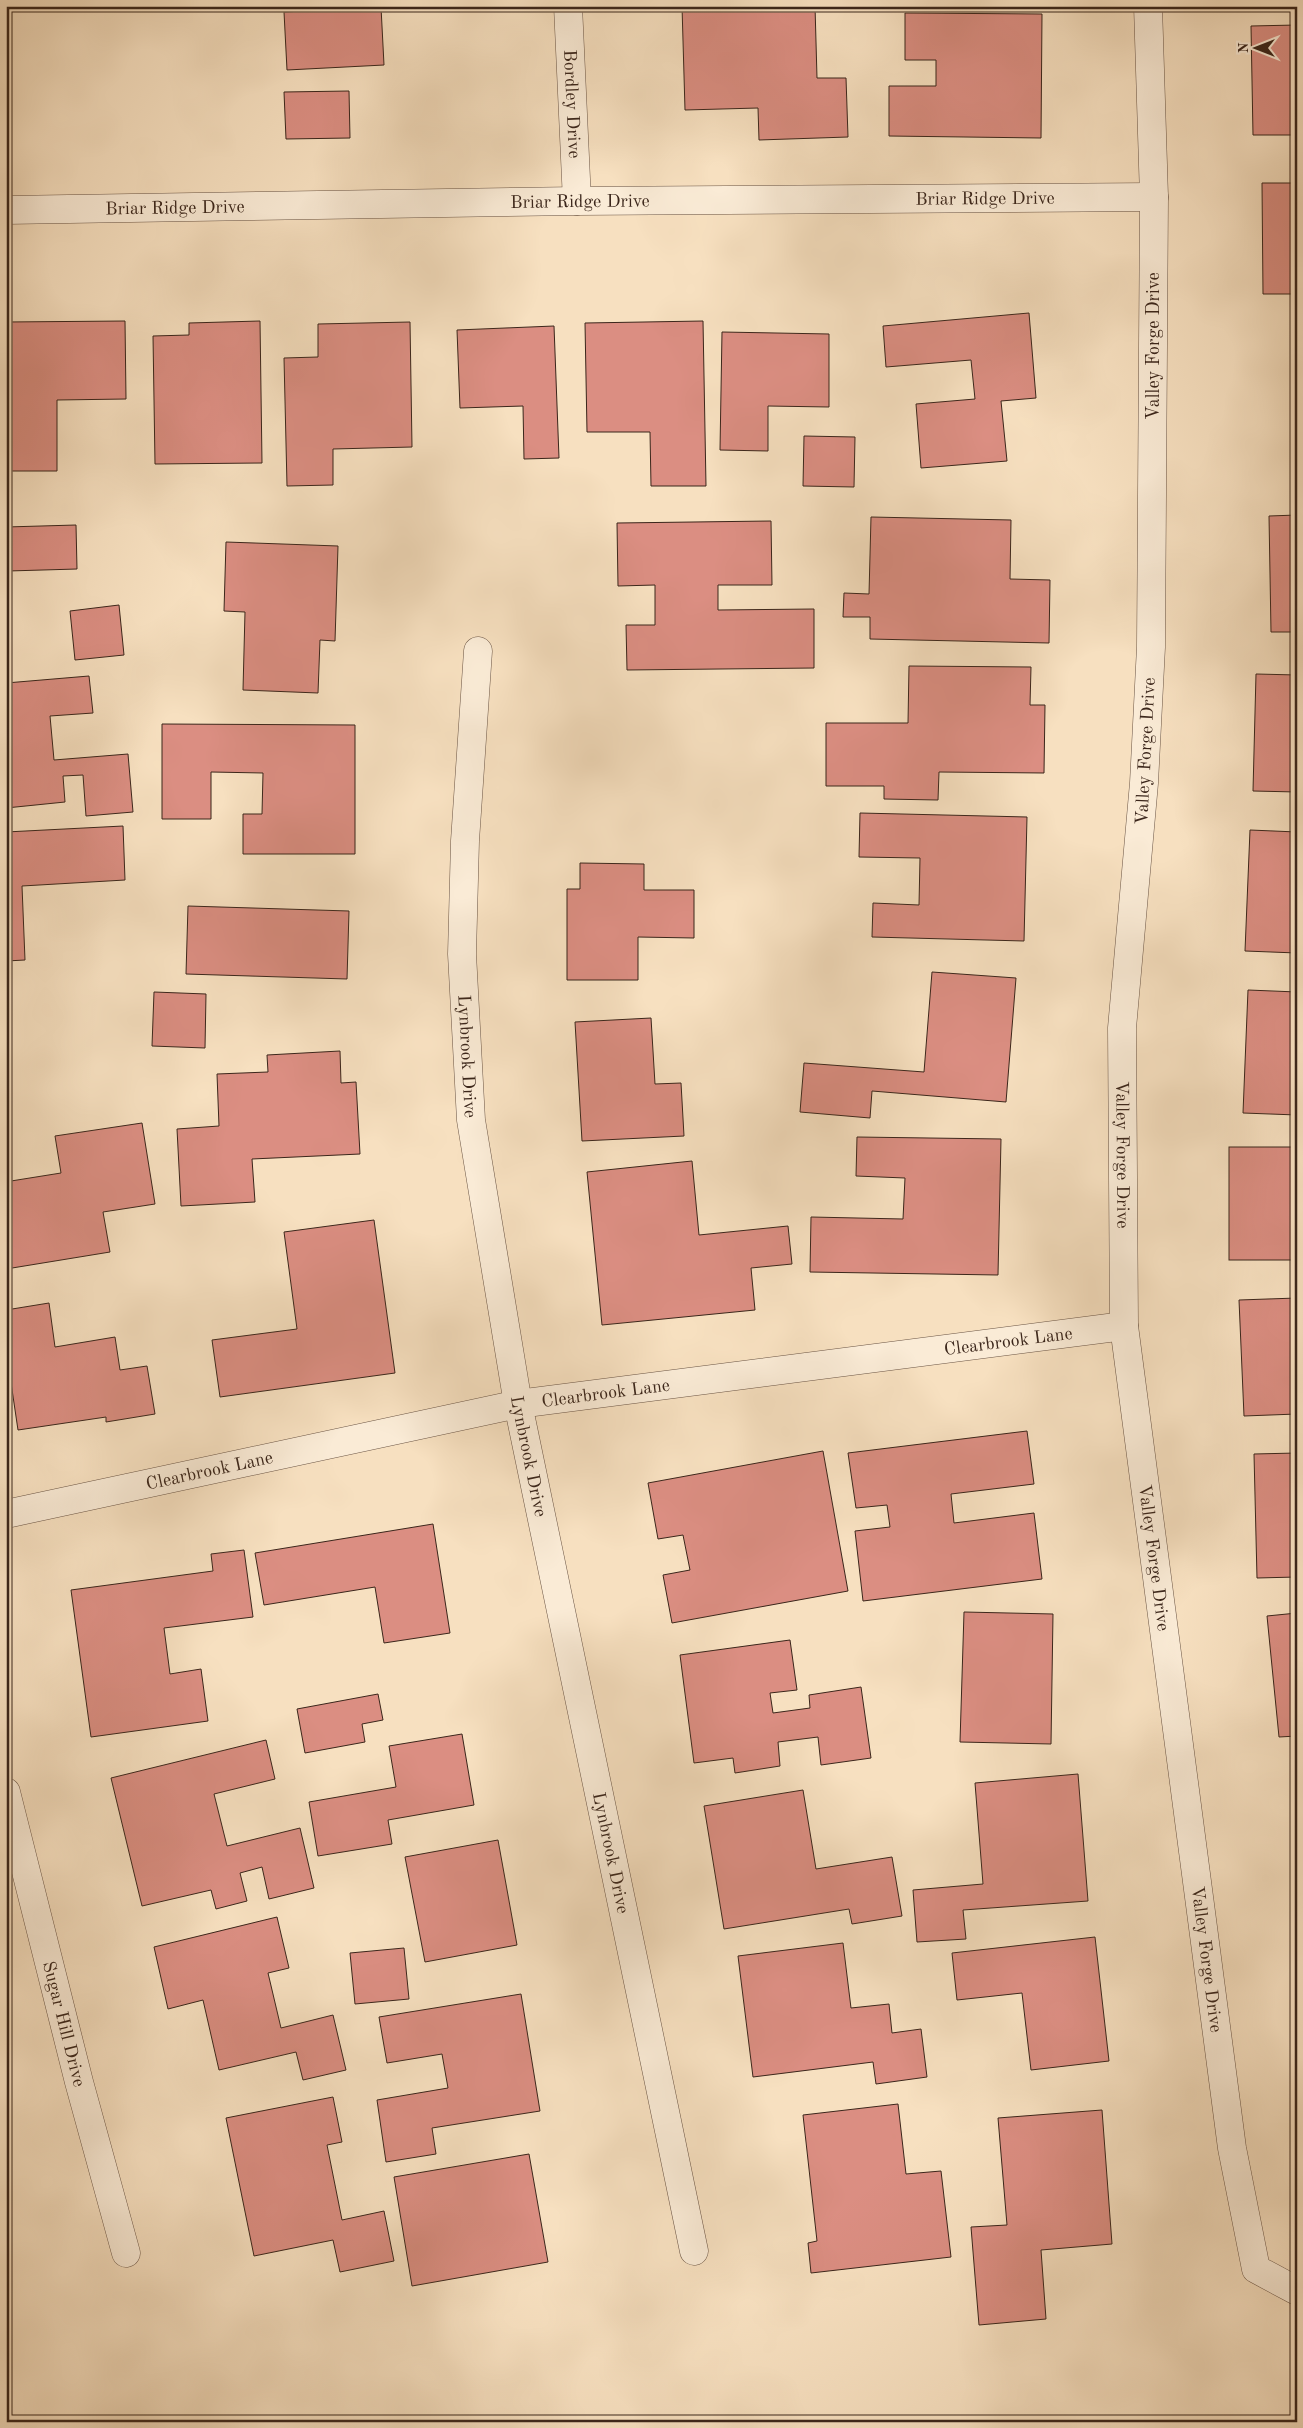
<svg xmlns="http://www.w3.org/2000/svg" width="1303" height="2428" font-family="'Old Standard TT',serif">
<rect width="100%" height="100%" fill="#f7e0c0"/>
<filter id="stains"><feTurbulence type="fractalNoise" baseFrequency=".004" numOctaves="4"/><feColorMatrix values="0 0 0 0 .2 0 0 0 0 .09 0 0 0 0 .02 0 0 0 .5 -.17"/></filter>
<radialGradient id="worn" r=".72"><stop offset=".6" stop-color="#630" stop-opacity="0"/><stop offset="1" stop-color="#630" stop-opacity=".3"/></radialGradient>
<g fill="#db8e82" stroke="#3b261b">
<path d="M 682,6 L 815,6 L 817,78 L 846,78 L 848,137 L 759,140 L 758,108 L 685,110 Z"/>
<path d="M 381,7 L 384,65 L 287,70 L 284,12 Z"/>
<path d="M 905,13 L 1042,14 L 1041,138 L 889,136 L 889,86 L 936,86 L 936,60 L 905,60 Z"/>
<path d="M 1297,25 L 1297,135 L 1253,135 L 1251,26 Z"/>
<path d="M 349,91 L 350,138 L 286,139 L 284,92 Z"/>
<path d="M 1262,183 L 1297,183 L 1297,294 L 1263,294 Z"/>
<path d="M 1029,313 L 1036,398 L 1001,401 L 1007,461 L 921,468 L 916,404 L 975,399 L 971,360 L 886,367 L 883,326 Z"/>
<path d="M 125,321 L 126,399 L 57,400 L 57,471 L 8,471 L 6,494 L 6,322 Z"/>
<path d="M 260,321 L 262,463 L 155,464 L 153,336 L 189,335 L 189,323 Z"/>
<path d="M 703,321 L 706,486 L 651,486 L 650,432 L 587,432 L 585,323 Z"/>
<path d="M 410,322 L 412,447 L 333,449 L 333,485 L 287,486 L 284,358 L 318,357 L 318,324 Z"/>
<path d="M 554,326 L 559,458 L 524,459 L 523,406 L 460,408 L 457,330 Z"/>
<path d="M 722,332 L 829,334 L 829,407 L 768,406 L 768,451 L 720,450 Z"/>
<path d="M 804,436 L 855,437 L 854,487 L 803,486 Z"/>
<path d="M 1297,515 L 1297,632 L 1271,632 L 1269,516 Z"/>
<path d="M 871,517 L 1011,520 L 1010,579 L 1050,580 L 1049,643 L 870,639 L 870,617 L 843,617 L 844,593 L 869,594 Z"/>
<path d="M 771,521 L 772,585 L 718,585 L 718,610 L 814,609 L 814,668 L 627,670 L 626,625 L 655,625 L 655,585 L 618,586 L 617,523 Z"/>
<path d="M 76,525 L 77,569 L 8,571 L 10,651 L 6,652 L 6,527 Z"/>
<path d="M 226,542 L 338,546 L 335,641 L 320,640 L 318,693 L 243,690 L 245,612 L 224,611 Z"/>
<path d="M 119,605 L 124,655 L 75,660 L 70,611 Z"/>
<path d="M 909,666 L 1031,667 L 1030,705 L 1045,705 L 1044,773 L 939,772 L 938,800 L 884,799 L 884,786 L 826,786 L 826,723 L 908,723 Z"/>
<path d="M 1256,674 L 1297,675 L 1297,792 L 1253,791 Z"/>
<path d="M 89,676 L 93,713 L 50,716 L 54,760 L 128,754 L 133,812 L 86,816 L 83,775 L 63,776 L 65,802 L 6,808 L 6,683 Z"/>
<path d="M 162,724 L 355,725 L 355,854 L 243,854 L 243,814 L 262,814 L 263,773 L 211,772 L 211,819 L 162,819 Z"/>
<path d="M 860,813 L 1027,817 L 1024,941 L 872,937 L 873,903 L 919,905 L 920,858 L 859,857 Z"/>
<path d="M 123,826 L 125,880 L 22,886 L 25,960 L 6,961 L 6,832 Z"/>
<path d="M 1250,830 L 1297,832 L 1297,953 L 1245,951 Z"/>
<path d="M 580,863 L 644,864 L 644,890 L 694,890 L 694,938 L 638,937 L 638,980 L 567,980 L 567,889 L 580,889 Z"/>
<path d="M 188,906 L 349,911 L 347,979 L 186,974 Z"/>
<path d="M 932,972 L 1016,978 L 1006,1102 L 872,1091 L 870,1118 L 800,1112 L 804,1063 L 924,1072 Z"/>
<path d="M 1248,990 L 1297,992 L 1297,1115 L 1243,1113 Z"/>
<path d="M 154,992 L 206,994 L 205,1048 L 152,1046 Z"/>
<path d="M 651,1018 L 655,1084 L 681,1083 L 684,1136 L 582,1141 L 575,1022 Z"/>
<path d="M 340,1051 L 341,1083 L 356,1082 L 360,1154 L 252,1159 L 255,1202 L 181,1206 L 177,1129 L 219,1126 L 217,1074 L 268,1072 L 267,1055 Z"/>
<path d="M 142,1123 L 155,1204 L 103,1212 L 110,1252 L 6,1269 L 6,1164 L 8,1163 L 11,1181 L 61,1173 L 55,1136 Z"/>
<path d="M 857,1137 L 1001,1139 L 998,1275 L 810,1272 L 811,1217 L 903,1219 L 905,1178 L 856,1176 Z"/>
<rect x="1229" y="1147" width="68" height="113"/>
<path d="M 692,1161 L 699,1235 L 788,1226 L 792,1264 L 751,1268 L 755,1310 L 602,1325 L 587,1172 Z"/>
<path d="M 374,1220 L 395,1373 L 220,1397 L 212,1340 L 297,1329 L 284,1232 Z"/>
<path d="M 1297,1298 L 1297,1414 L 1244,1416 L 1239,1300 Z"/>
<path d="M 49,1303 L 55,1347 L 115,1337 L 120,1370 L 147,1366 L 155,1414 L 106,1422 L 106,1417 L 18,1430 L 6,1349 L 6,1310 Z"/>
<path d="M 1027,1431 L 1034,1484 L 951,1494 L 954,1523 L 1034,1513 L 1042,1579 L 863,1601 L 855,1531 L 890,1527 L 887,1505 L 856,1508 L 848,1453 Z"/>
<path d="M 823,1451 L 848,1591 L 672,1623 L 663,1575 L 690,1570 L 683,1535 L 658,1539 L 648,1483 Z"/>
<path d="M 1297,1453 L 1297,1577 L 1257,1578 L 1254,1454 Z"/>
<path d="M 433,1524 L 450,1633 L 384,1643 L 375,1587 L 264,1605 L 255,1553 Z"/>
<path d="M 244,1550 L 253,1617 L 164,1628 L 170,1674 L 201,1669 L 208,1721 L 91,1737 L 71,1590 L 213,1571 L 211,1554 Z"/>
<path d="M 964,1612 L 1053,1614 L 1051,1744 L 960,1742 Z"/>
<path d="M 1297,1613 L 1297,1736 L 1279,1737 L 1267,1616 Z"/>
<path d="M 790,1640 L 797,1690 L 770,1693 L 773,1713 L 810,1708 L 809,1695 L 861,1687 L 871,1758 L 821,1765 L 818,1737 L 778,1742 L 780,1766 L 735,1773 L 733,1758 L 694,1763 L 680,1655 Z"/>
<path d="M 378,1694 L 383,1720 L 362,1724 L 365,1742 L 305,1753 L 297,1709 Z"/>
<path d="M 462,1734 L 474,1805 L 388,1820 L 392,1844 L 318,1856 L 309,1802 L 396,1787 L 389,1746 Z"/>
<path d="M 266,1740 L 275,1779 L 214,1794 L 227,1846 L 300,1828 L 314,1888 L 269,1899 L 262,1867 L 240,1873 L 247,1901 L 216,1909 L 211,1890 L 142,1906 L 111,1778 Z"/>
<path d="M 1078,1774 L 1088,1901 L 963,1910 L 966,1939 L 917,1942 L 913,1890 L 983,1884 L 975,1783 Z"/>
<path d="M 803,1790 L 816,1869 L 892,1857 L 902,1916 L 852,1924 L 849,1909 L 724,1929 L 704,1806 Z"/>
<path d="M 498,1840 L 517,1945 L 425,1962 L 405,1857 Z"/>
<path d="M 277,1917 L 289,1968 L 268,1973 L 281,2028 L 333,2015 L 346,2070 L 303,2080 L 296,2052 L 219,2070 L 203,2000 L 168,2009 L 154,1947 Z"/>
<path d="M 1095,1937 L 1109,2061 L 1031,2070 L 1022,1993 L 957,2000 L 952,1953 Z"/>
<path d="M 843,1943 L 851,2008 L 889,2004 L 892,2033 L 921,2029 L 927,2077 L 876,2084 L 873,2062 L 753,2077 L 738,1956 Z"/>
<path d="M 404,1948 L 409,1999 L 355,2004 L 350,1953 Z"/>
<path d="M 521,1994 L 540,2111 L 432,2128 L 436,2154 L 386,2162 L 377,2100 L 448,2088 L 442,2054 L 387,2063 L 379,2017 Z"/>
<path d="M 333,2097 L 342,2142 L 327,2145 L 342,2220 L 384,2211 L 394,2261 L 340,2272 L 333,2240 L 254,2256 L 226,2118 Z"/>
<path d="M 898,2104 L 906,2174 L 941,2171 L 951,2257 L 811,2273 L 808,2243 L 817,2241 L 803,2115 Z"/>
<path d="M 1102,2110 L 1112,2244 L 1041,2250 L 1046,2319 L 979,2325 L 971,2227 L 1007,2225 L 998,2118 Z"/>
<path d="M 529,2154 L 548,2262 L 412,2286 L 394,2177 Z"/>
</g>
<g fill="none" stroke-linecap="round" stroke-linejoin="round">
<g stroke="#6a5444" stroke-width="29">
<g id="minor">
<path id="s1" d="M 568,6 L 577,201"/>
<path id="s2" d="M 1148,6 L 1154,197 L 1151,647 L 1144,783 L 1122,1028 L 1124,1326 L 1232,2148 L 1256,2269 L 1297,2291"/>
<path id="s3" d="M 6,210 L 577,201 L 1154,197"/>
<path id="s4" d="M 478,651 L 465,841 L 462,954 L 471,1120 L 518,1404 L 694,2251"/>
<path id="s5" d="M 6,1514 L 518,1404 L 1124,1326"/>
<path id="s6" d="M 6,1792 L 79,2082 L 126,2253"/>
</g>
</g>
<use href="#minor" stroke="#faebd6" stroke-width="28"/>
</g>
<g text-anchor="middle" stroke-width="4.5" stroke-linejoin="round" paint-order="stroke">
<g font-size="18" fill="#3b261b" stroke="#faebd6">
<text dy="6" stroke="none"><textPath href="#s1" startOffset="98">Bordley Drive</textPath></text>
<text dy="6" stroke="none"><textPath href="#s3" startOffset="979">Briar Ridge Drive</textPath></text>
<text dy="6" stroke="none"><textPath href="#s3" startOffset="574">Briar Ridge Drive</textPath></text>
<text dy="6" stroke="none"><textPath href="#s3" startOffset="169">Briar Ridge Drive</textPath></text>
<text transform="translate(1153 346) rotate(-90)" y="6">Valley Forge Drive</text>
<text transform="translate(1145 751) rotate(-87)" y="6">Valley Forge Drive</text>
<text dy="6" stroke="none"><textPath href="#s4" startOffset="406">Lynbrook Drive</textPath></text>
<text dy="6" stroke="none"><textPath href="#s2" startOffset="1150">Valley Forge Drive</textPath></text>
<text dy="6" stroke="none"><textPath href="#s5" startOffset="1018">Clearbrook Lane</textPath></text>
<text dy="6" stroke="none"><textPath href="#s5" startOffset="612">Clearbrook Lane</textPath></text>
<text dy="6" stroke="none"><textPath href="#s4" startOffset="811">Lynbrook Drive</textPath></text>
<text dy="6" stroke="none"><textPath href="#s5" startOffset="208">Clearbrook Lane</textPath></text>
<text dy="6" stroke="none"><textPath href="#s2" startOffset="1555">Valley Forge Drive</textPath></text>
<text dy="6" stroke="none"><textPath href="#s4" startOffset="1216">Lynbrook Drive</textPath></text>
<text dy="6" stroke="none"><textPath href="#s2" startOffset="1960">Valley Forge Drive</textPath></text>
<text dy="6" stroke="none"><textPath href="#s6" startOffset="239">Sugar Hill Drive</textPath></text>
</g>
</g>
<rect width="1303" height="2428" fill="none" stroke="#f7e0c0" stroke-width="25"/>
<rect x="8" y="8" width="1288" height="2413" fill="none" stroke="#3b261b" stroke-width="2.5"/>
<rect x="12" y="12" width="1278" height="2403" fill="none" stroke="#3b261b"/>
<g transform="translate(1256 48) rotate(270)" stroke="#faebd6" stroke-width="4" paint-order="stroke">
<path d="M0-4L9 19L0 12L-9 19Z" fill="#3b261b"/>
<text y="-8" font-size="14" font-weight="bold" text-anchor="middle" fill="#3b261b">N</text>
</g>
<rect width="100%" height="100%" filter="url(#stains)"/>
<rect width="100%" height="100%" fill="url(#worn)"/>
</svg>
